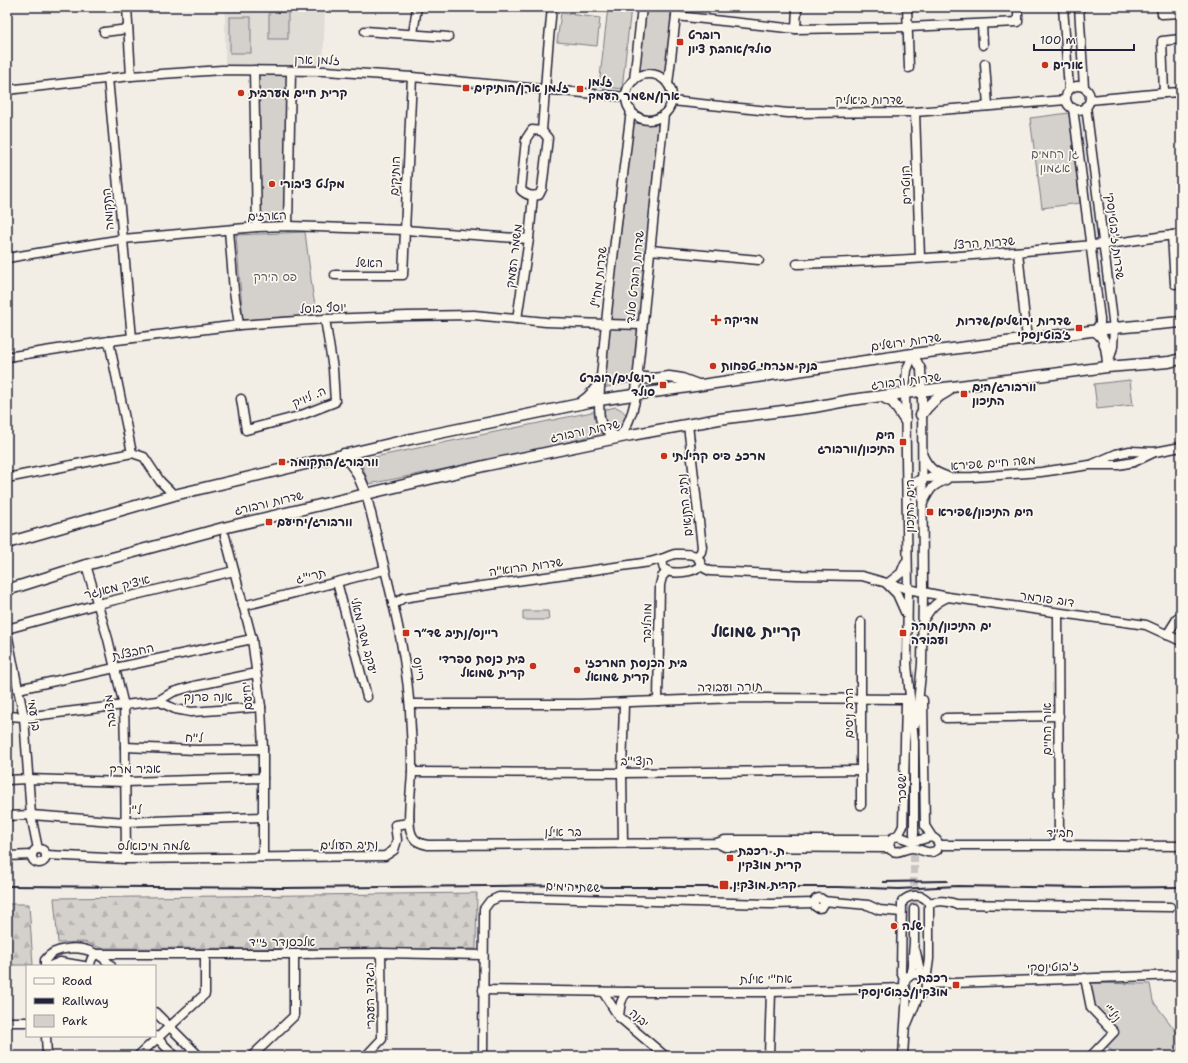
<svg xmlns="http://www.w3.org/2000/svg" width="1188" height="1063" font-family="'Shantell Sans','Playpen Sans Hebrew',sans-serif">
<defs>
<pattern id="forest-firs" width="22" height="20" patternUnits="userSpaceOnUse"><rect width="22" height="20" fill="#d4d1cc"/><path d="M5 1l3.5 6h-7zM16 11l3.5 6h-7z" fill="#b6b3b0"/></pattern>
</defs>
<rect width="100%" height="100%" fill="#f2eee5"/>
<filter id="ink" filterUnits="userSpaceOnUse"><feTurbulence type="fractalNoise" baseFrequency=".025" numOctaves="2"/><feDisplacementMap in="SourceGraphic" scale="8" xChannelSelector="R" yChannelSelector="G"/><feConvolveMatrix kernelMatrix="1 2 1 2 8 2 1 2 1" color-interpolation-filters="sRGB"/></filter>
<g filter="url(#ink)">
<path fill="#e0dcd6" d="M 225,7 L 325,7 L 323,67 L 225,67 Z"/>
<g fill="#d4d1cc" stroke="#7b7a84">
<path d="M 608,7 L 631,7 L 622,89 L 599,86 Z"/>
<path d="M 643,7 L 677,7 L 667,74 L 636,71 Z"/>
<rect x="269" y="12" width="19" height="27"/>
<path d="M 561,13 L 600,18 L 597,46 L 557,42 Z"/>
<rect x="230" y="17" width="21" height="36"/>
<path d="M 257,73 L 287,74 L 285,224 L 260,224 Z"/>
<path d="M 1069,113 L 1080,203 L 1042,208 L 1030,118 Z"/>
<path d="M 629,123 L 661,125 L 639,322 L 609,322 Z"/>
<path d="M 305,232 L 313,295 L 318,315 L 243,320 L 236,235 Z"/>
<path d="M 608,327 L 639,328 L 634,382 L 602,388 Z"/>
<path d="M 1130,380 L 1133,405 L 1097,409 L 1094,384 Z"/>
<path d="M 616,407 C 627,412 629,417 623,428 L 520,454 L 369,484 L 360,460 Z"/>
<path d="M 523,611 L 548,611 L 549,620 L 523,620 Z"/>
<path d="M 1086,983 L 1150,984 L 1153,1001 L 1181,1038 L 1181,1056 L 1117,1056 L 1103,1043 L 1113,1032 L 1091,1008 Z"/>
</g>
<g fill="url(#forest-firs)" stroke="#7b7a84">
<path d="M 477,893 L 476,949 L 101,948 L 84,942 L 58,943 L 54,898 Z"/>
<path d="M 7,904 L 29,904 L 33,965 L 7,965 Z"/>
</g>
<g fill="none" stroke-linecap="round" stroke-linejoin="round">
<path stroke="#c8c5c3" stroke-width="8" stroke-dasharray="8 4" stroke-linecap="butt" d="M 914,842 L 914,909"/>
<g stroke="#22223b" stroke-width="11">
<g id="minor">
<path d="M 127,7 L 131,76"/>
<path d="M 907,7 L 909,68"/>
<path d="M 1063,7 L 1069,89"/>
<path d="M 1079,7 L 1084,87"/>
<path d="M 1161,7 L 1162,14 L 1181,13"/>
<path d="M 676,16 L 796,29 L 908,27 L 1018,22 L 1018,7"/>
<path d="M 982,24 L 983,45"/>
<path d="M 796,29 L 797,7"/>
<path d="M 365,31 L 448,37"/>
<path d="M 104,32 L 128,29"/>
<path d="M 413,34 L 417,7"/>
<path d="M 1181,39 L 1162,41 L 1164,93 L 1181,92"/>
<path d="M 985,64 L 988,106"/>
<path d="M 254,70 L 257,227"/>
<circle cx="649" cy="97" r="23"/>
<path d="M 108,78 L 132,338"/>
<path d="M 634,80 L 642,7"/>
<path d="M 668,84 L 677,7"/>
<circle cx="1078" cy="98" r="12"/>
<path d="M 7,90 L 131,76 L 222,70 L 326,71 L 412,77 L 627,97"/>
<path d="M 1090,100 L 1164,93"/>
<path d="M 672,101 L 788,113 L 915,112 L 1066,100"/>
<path d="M 1086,106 L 1114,328 L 1113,347 L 1109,361"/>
<path d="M 1073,108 L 1100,319 L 1100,323 L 1095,331"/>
<path d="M 631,110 C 621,192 610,274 603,355 C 602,373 596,406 601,422 C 603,430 611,434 619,437 C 628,426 632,415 635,401 L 664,114"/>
<path d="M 915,112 L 920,258"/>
<path d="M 532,130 L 542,131 L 548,138 L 542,189 L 539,195 C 532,196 527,196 521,190 L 526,139 Z"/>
<path d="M 542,131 L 548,49 L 552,7"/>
<path d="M 288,226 L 291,71"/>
<path d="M 229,230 L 234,291 L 239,325"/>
<path d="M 1172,235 L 1175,284"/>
<path d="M 650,250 L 759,260"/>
<path d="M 1018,252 L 1027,339"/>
<path d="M 7,258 L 123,239 L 257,227 L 288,226 L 405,230 L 529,239"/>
<path d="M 797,264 C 899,261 1001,254 1103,244 C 1129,242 1155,237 1181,234"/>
<path d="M 335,275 L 403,275 L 412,77"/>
<path d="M 517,319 L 529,239 L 533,196"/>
<path d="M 109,341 L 132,453 L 144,457 L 160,481 L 174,495"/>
<path d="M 913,354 L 907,370 L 905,389 L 908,589 L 907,664 L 914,742 L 914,834"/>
<path d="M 913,354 L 921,369 L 922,392 L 923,592 L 922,664 L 916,723"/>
<path d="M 7,357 L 109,341 L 239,325 L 325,319 L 407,316 L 474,315 L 546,322 L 606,324 L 642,325"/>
<path d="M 241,399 L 246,430 L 299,416 L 335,402 L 333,369 L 325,319"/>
<path d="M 688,425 L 702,547 L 701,552 L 697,556"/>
<path d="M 923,456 C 929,468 934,472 946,476"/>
<path d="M 1093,464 L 1116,454 L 1130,451 L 1155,452 L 1181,447"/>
<path d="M 7,478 L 132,453"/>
<path d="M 366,493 C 385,572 409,650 411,731 C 412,745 412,758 412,771 C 412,786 405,826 413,837 C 416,842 422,844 428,845 L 717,843 L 725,840 L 890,840"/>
<path d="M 907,495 L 913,484 L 922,478 L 973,477 L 1041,472 L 1090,465 L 1118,465 L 1134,462 L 1155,452"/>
<path d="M 923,503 C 930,489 931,486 946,480"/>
<path d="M 225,536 L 252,639 L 261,707 L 263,749 L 263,857"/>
<path d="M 675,554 C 685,554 702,552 700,566 C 694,572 673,575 666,570 C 664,569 663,567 663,565 C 661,557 669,556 675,554 Z"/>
<path d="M 86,565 L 108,639 L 124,706 L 125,747 L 126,859"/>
<path d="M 700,566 L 710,571 L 797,575 L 862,576 L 908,589 L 948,597 L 1146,625 L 1181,641"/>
<path d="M 337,582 L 367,697"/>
<path d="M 393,605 L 403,598 L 454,590 L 650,562 L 664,558"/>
<path d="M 243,606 L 384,570"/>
<path d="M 905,612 L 897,594 L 887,584 L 901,573 L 905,563"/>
<path d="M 1058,613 L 1059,845"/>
<path d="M 923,621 C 930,609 934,603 948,597"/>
<path d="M 861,622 L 861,805"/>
<path d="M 7,629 L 98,604 L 234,571"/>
<path d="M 7,632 L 18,689 L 24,717 L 31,815 L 38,849"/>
<path d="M 1167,635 L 1177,619 L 1181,616"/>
<path d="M 18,689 L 115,668 L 252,639"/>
<path d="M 923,700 L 925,826 L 932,837"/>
<path d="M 158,701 L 173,692 L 194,686 L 256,673"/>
<path d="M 658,701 L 660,585 L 662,577 L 667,571"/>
<path d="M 411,704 L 579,704 L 736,698 L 906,699"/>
<path d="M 7,716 L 24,717 L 158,701 L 175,709 L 191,712 L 261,707"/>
<path d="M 946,718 L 1059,716"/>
<path d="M 125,747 L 196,750 L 263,749"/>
<path d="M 412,772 L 622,773 L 861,770"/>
<path d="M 7,780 L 28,779 L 125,782 L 263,778"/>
<path d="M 7,816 L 31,815 L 126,822 L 263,817"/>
<path d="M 897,836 L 900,832 L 903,826 L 906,702"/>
<path d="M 897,836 C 902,837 907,840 913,841 C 924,841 934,831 939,845 L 937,850 C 927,856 921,848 912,848 C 904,848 898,855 891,850 L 889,843 L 892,838 Z"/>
<path d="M 623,843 L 622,773 L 624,703"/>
<path d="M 717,843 L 725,847 L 890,848"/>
<path d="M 939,845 L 1059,845 L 1181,846"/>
<circle cx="39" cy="856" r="7"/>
<path d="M 46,855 L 126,859 L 385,856 L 394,850 L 397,840 L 395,825 L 409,823"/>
<path d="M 7,856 L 32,855"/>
<circle cx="819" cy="903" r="5"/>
<path d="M 823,901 L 868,905 L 879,910 L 901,912"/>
<path d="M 929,903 C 939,900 946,901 956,904 L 1170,907"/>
<path d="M 916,952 L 921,976"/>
<path d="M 45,966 L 45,960 C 55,946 80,946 94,953 C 100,955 107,961 111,966"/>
<path d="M 50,966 L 60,962 L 84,966"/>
<path d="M 90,966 C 90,961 92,957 96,954 L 294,954 L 381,953 L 483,955"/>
<circle cx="915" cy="985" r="11"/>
<path d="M 911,975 L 914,943 L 914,909"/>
<path d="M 1085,978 L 1091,1008 L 1114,1032 L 1091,1056"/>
<path d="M 905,982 L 901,972 L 902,902 C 909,894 923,893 929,903 L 929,959 L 926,981"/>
<path d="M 926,984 L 1181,975"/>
<path d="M 483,990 L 627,992 L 771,992 L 905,988"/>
<path d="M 603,992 L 619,1017 L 665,1056"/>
<path d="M 155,1012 L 199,1056"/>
<path d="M 619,1017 C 620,1007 620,1000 627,992"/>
<path d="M 7,1022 L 27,1022"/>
<path d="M 907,1024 L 919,995"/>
<path d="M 46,1036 L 47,1056"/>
<path d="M 155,1036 L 175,1056"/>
<path d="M 138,1056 L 205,994 L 205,954"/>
<path d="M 252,1056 L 294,1016 L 294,954"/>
<path d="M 366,1056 L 382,1039 L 381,953"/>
<path d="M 483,1056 L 484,909 L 490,901 L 499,897 L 771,904 L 814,903"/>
<path d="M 769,1056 L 771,992"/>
<path d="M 903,1056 L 907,993"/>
</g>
</g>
<g stroke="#22223b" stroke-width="13">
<g id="major">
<path d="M 1095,331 C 1106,337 1107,351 1108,363"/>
<path d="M 637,377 L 654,379 L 669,377 L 676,378 L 682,379 L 698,385"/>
<path d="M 883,397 L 893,402 L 905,420"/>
<path d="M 582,402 C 591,396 596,390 601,380"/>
<path d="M 921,415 C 929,404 936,397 948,391"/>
<path d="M 344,454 L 357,472 L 366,493"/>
<path d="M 7,543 L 174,495 L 415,438 L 599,400 L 913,354 L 1114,328 L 1181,322"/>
<path d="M 7,590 L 86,565 L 223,528 L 488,465 L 631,435 L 719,419 L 814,407 L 851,400 L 1107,367 L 1169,362 L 1181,359"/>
</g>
</g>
<use href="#minor" stroke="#fbf7ec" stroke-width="8"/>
<use href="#major" stroke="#fbf7ec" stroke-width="10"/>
<g stroke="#22223b" stroke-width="2">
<path d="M 883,882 L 947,881"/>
<path d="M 7,886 L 283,888 L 585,885 L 605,887 L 837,887 L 899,889 L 957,886 L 1089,888 L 1181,887"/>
</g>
</g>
</g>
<g fill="#c8321e" stroke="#fbf7ec" stroke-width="1.5">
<rect x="676" y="38" width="8" height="8" rx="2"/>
<circle cx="1045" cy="65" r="4"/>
<rect x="462" y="84" width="8" height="8" rx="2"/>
<rect x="576" y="85" width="8" height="8" rx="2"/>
<circle cx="241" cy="93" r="4"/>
<circle cx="272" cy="184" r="4"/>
<path d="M714 314h4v4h4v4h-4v4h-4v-4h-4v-4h4z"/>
<rect x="1075" y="324" width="8" height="8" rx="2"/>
<circle cx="713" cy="366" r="4"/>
<rect x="659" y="381" width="8" height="8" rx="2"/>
<rect x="960" y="390" width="8" height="8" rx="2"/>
<rect x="899" y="438" width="8" height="8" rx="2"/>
<circle cx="664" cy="456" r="4"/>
<rect x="278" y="458" width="8" height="8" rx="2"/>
<rect x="926" y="508" width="8" height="8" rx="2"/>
<rect x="265" y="518" width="8" height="8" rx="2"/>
<rect x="402" y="629" width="8" height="8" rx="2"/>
<rect x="899" y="629" width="8" height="8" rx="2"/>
<circle cx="533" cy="666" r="4"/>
<circle cx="577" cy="670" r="4"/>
<rect x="726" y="854" width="8" height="8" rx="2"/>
<rect x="719" y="880" width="10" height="10" rx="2"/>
<circle cx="894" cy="926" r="4"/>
<rect x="952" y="981" width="8" height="8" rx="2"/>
</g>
<g text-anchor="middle" stroke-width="3.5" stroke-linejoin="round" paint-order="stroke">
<g font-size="12" font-weight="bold" fill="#22223b" stroke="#fbf7ec" text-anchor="start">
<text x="688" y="39">רוברט<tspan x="688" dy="14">סולד/אהבת ציון</tspan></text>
<text x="1053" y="69">אורים</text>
<text x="588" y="86">זלמן<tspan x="588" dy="14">ארן/משמר העמק</tspan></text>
<text x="474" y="92">זלמן ארן/הותיקים</text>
<text x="249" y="97">קרית חיים מערבית</text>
<text x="280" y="188">מקלט ציבורי</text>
<text x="724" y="324">מדיקה</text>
<text x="1071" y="325" text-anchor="end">שדרות ירושלים/שדרות<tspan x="1071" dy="14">ז׳בוטינסקי</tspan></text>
<text x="721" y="370">בנק מזרחי טפחות</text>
<text x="655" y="382" text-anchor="end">ירושלים/רוברט<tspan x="655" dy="14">סולד</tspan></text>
<text x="972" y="391">וורבורג/הים<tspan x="972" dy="14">התיכון</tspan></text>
<text x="895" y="439" text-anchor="end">הים<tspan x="895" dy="14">התיכון/וורבורג</tspan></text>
<text x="672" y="460">מרכז פיס קהילתי</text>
<text x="290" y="466">וורבורג/התקומה</text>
<text x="938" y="516">הים התיכון/שפירא</text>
<text x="277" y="526">וורבורג/יחיעם</text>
<text x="911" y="630">ים התיכון/תורה<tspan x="911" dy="14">ועבודה</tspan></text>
<text x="414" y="637">ריינס/נתיב שד״ר</text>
<text x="525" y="663" text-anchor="end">בית כנסת ספרדי<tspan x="525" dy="14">קרית שמואל</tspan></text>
<text x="585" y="667">בית הכנסת המרכזי<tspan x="585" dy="14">קרית שמואל</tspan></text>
<text x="738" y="855">ת. רכבת<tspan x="738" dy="14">קרית מוצקין</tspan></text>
<text x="733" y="889">קרית מוצקין</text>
<text x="902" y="930">שלה</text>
<text x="948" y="982" text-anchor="end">רכבת<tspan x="948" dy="14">מוצקין/זבוטינסקי</tspan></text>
</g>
<g font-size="12" fill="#22223b" stroke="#fbf7ec">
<text transform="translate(317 60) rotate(1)" y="4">זלמן ארן</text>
<text x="869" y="104">שדרות ביאליק</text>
<text transform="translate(395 176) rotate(-87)" y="4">הותיקים</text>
<text transform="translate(906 185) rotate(-92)" y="4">הנוטרים</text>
<text transform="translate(108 209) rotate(-95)" y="4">התקומה</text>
<text transform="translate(267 216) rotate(-2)" y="4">הארזים</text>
<text transform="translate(1115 236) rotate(83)" y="4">שדרות ז'בוטינסקי</text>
<text transform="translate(984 243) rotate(-4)" y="4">שדרות הרצל</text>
<text transform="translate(514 256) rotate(-83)" y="4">משמר העמק</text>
<text transform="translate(369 263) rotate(1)" y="4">האשל</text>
<text transform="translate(599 277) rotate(-83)" y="4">שדרות מח"ל</text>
<text transform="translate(635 277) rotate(-84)" y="4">שדרות רוברט סולד</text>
<text transform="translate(323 308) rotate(-3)" y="4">יוסף בוסל</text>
<text transform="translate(906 342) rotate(-8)" y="4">שדרות ירושלים</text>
<text transform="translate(906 381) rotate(-7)" y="4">שדרות ורבורג</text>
<text transform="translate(309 397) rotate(-23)" y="4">ה. ליויק</text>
<text transform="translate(585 431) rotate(-12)" y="4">שדרות ורבורג</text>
<text transform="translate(993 463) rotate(-4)" y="4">משה חיים שפירא</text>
<text transform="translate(269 503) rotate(-13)" y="4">שדרות ורבורג</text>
<text transform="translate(685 505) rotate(-96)" y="4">נתיב התנאים</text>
<text transform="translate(910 506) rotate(-90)" y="4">הים התיכון</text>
<text transform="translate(526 567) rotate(-8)" y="4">שדרות הרוא"ה</text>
<text transform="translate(311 576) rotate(-14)" y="4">תרי"ג</text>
<text transform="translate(117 587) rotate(-14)" y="4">איציק מאנגר</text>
<text transform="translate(1047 599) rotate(8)" y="4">דוב פורמר</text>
<text transform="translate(647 623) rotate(-89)" y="4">מוהליבר</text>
<text transform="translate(364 636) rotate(76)" y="4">יעקב משה מאלי</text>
<text transform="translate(133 652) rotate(-12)" y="4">החבצלת</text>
<text transform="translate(419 669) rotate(81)" y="4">ריינס</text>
<text transform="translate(730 687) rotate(-1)" y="4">תורה ועבודה</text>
<text transform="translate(247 696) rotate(-96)" y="4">יחיעם</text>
<text transform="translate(208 697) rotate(-1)" y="4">אנה פרנק</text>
<text transform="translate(110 711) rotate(-97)" y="4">מצובה</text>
<text transform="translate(849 713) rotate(-90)" y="4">הרב ניסים</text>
<text transform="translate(34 715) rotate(81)" y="4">בן עמי</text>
<text transform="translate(1047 729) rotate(-90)" y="4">אור החיים</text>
<text transform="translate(194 738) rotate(1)" y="4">ל"ח</text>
<text transform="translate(637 761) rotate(-1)" y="4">הנצי"ב</text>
<text transform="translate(135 769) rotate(-1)" y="4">אביר מרק</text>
<text transform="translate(902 788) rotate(-90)" y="4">יששכר</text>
<text transform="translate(135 810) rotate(-1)" y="4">ל"ו</text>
<text x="563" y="836">בר אילן</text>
<text x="1060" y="837">חב"ד</text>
<text transform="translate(349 845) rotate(-1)" y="4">נתיב העולים</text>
<text x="154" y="850">שלמה מיכואלס</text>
<text transform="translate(573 887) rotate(2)" y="4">ששת הימים</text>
<text x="282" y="946">אלכסנדר זייד</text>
<text transform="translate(1053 967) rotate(-2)" y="4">ז'בוטינסקי</text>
<text transform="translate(766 979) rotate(-1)" y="4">אח"י אילת</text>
<text transform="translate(370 996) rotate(-91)" y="4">הגדוד העברי</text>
<text transform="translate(1112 1013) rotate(48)" y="4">ניל"י</text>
<text transform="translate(639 1018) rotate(42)" y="4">יבנה</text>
</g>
<g font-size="12" fill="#575766" stroke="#fbf7ec">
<text x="1055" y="158">גן רחמים<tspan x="1055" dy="14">אגמון</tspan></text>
<text x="275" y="281">פס הירק</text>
</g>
<g font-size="16" font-weight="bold" fill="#22223b" stroke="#fbf7ec">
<text x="756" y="637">קריית שמואל</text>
</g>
</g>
<rect width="1188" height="1063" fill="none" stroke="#fbf7ec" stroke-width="24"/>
<rect x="12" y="12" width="1164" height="1039" fill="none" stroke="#22223b" stroke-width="1.5" filter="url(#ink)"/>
<rect x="26" y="965" width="130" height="72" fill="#fbf7ec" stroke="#a4a2a5"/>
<rect x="34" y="978" width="20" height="6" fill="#fbf7ec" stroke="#a4a2a5"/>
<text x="62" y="985" font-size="12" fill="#22223b">Road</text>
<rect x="34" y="998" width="20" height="6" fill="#22223b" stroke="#a4a2a5"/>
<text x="62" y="1005" font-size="12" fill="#22223b">Railway</text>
<rect x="34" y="1015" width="20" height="12" fill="#d4d1cc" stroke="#a4a2a5"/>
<text x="62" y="1025" font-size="12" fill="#22223b">Park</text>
<path d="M1034 44v6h100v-6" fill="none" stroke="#22223b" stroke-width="2"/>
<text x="1040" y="44" font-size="12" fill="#22223b" stroke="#fbf7ec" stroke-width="3" paint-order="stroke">100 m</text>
</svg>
